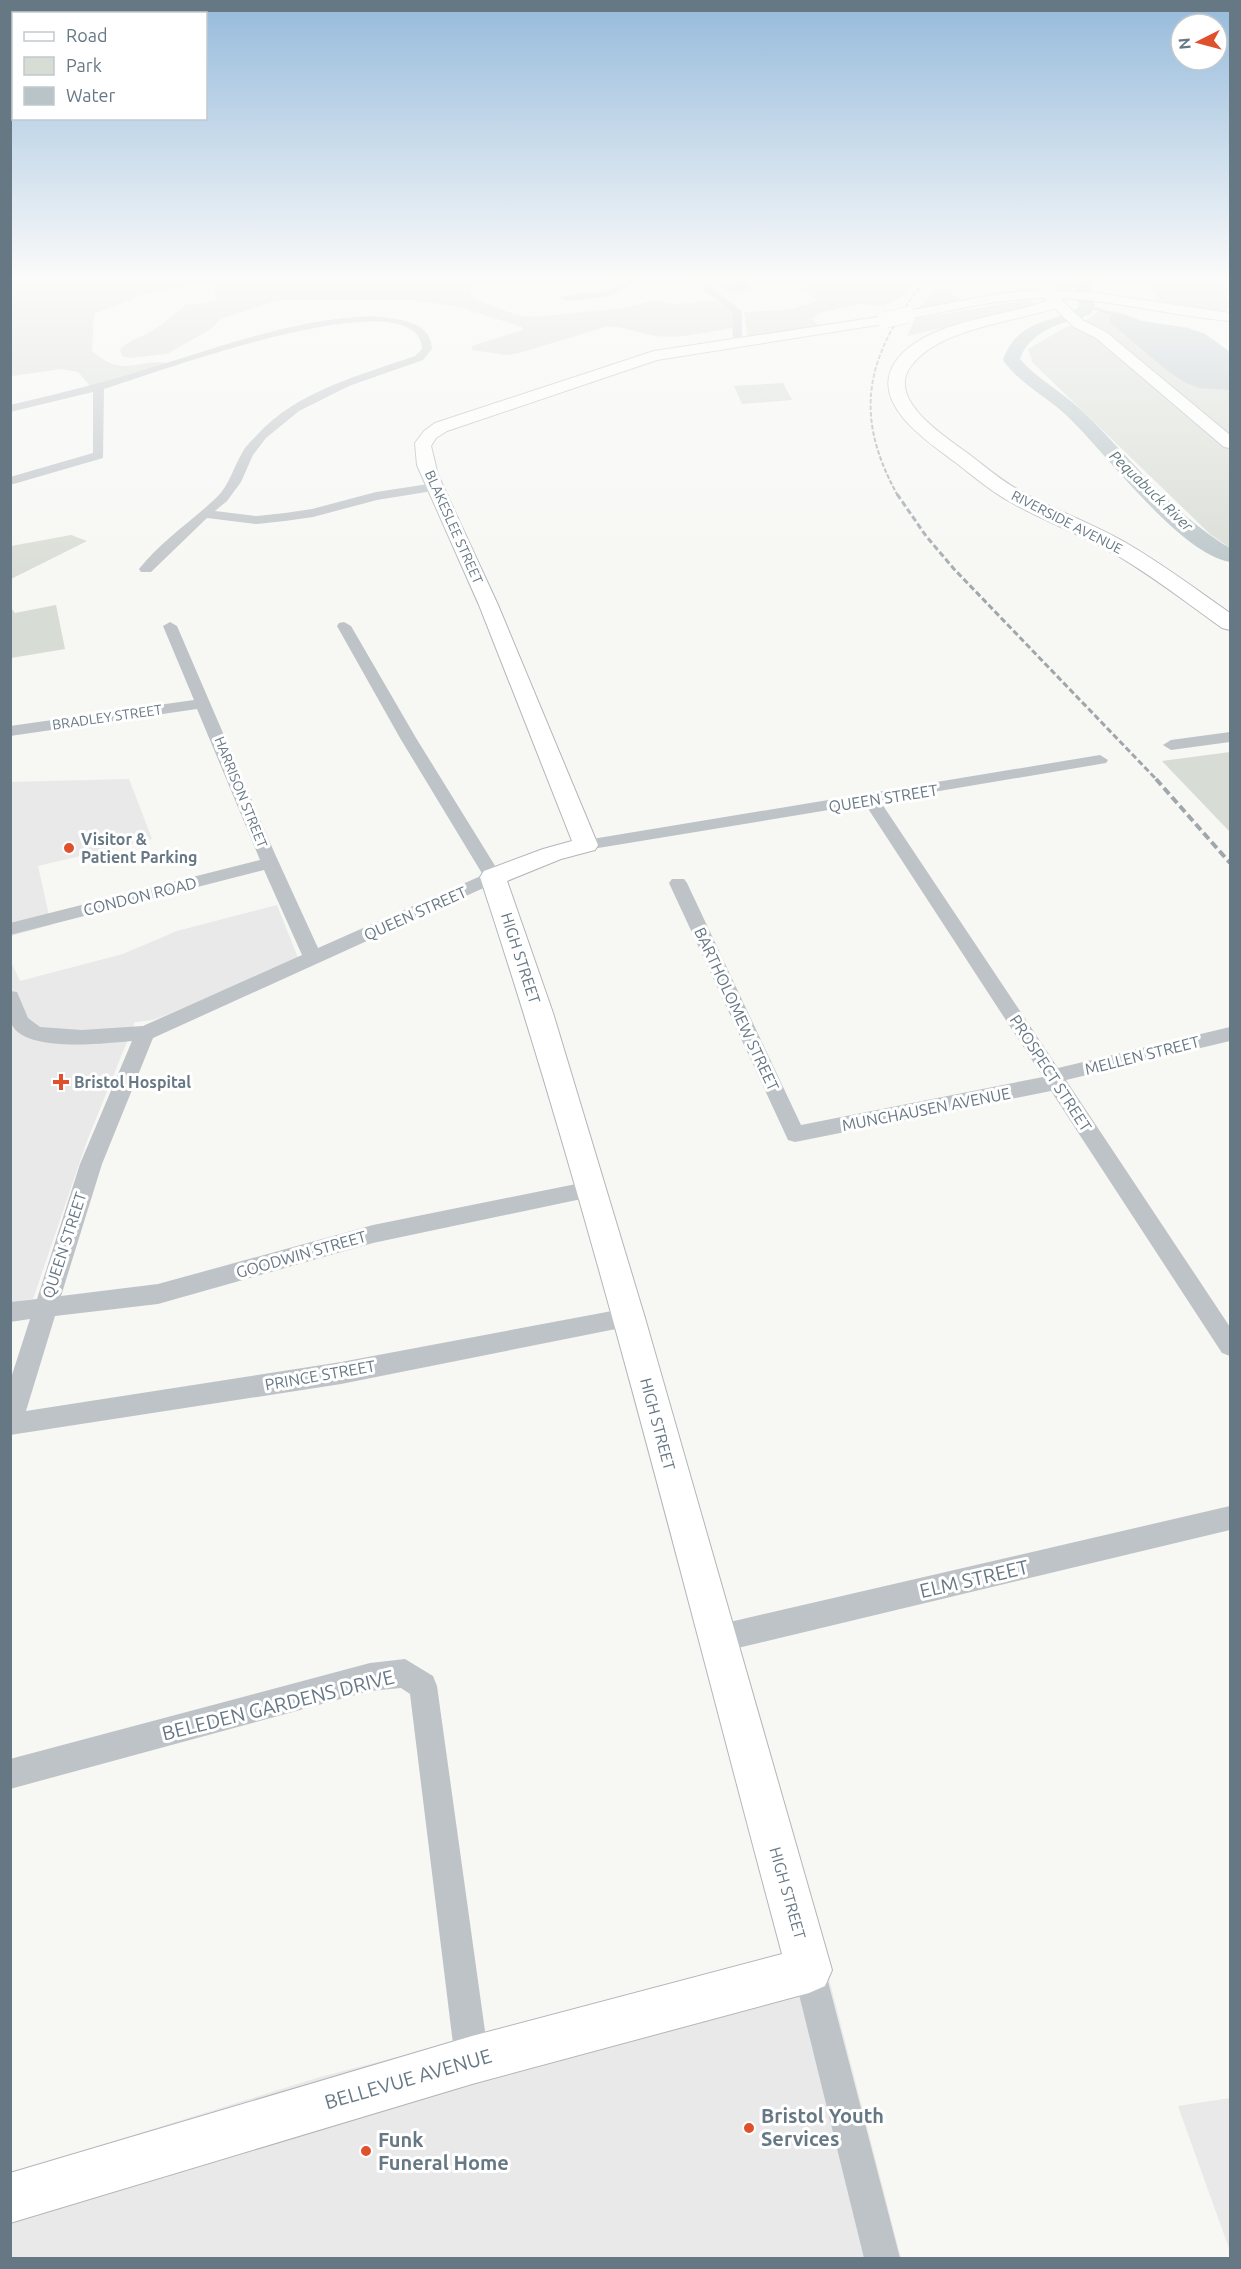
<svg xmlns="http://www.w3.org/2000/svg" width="1241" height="2269" font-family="Ubuntu,sans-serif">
<rect width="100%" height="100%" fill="#f7f7f4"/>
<g fill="#e8e9e8">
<path d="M 129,779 L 152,839 L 38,866 L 51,925 L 11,936 L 11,782 Z"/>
<path d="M 277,905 L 298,958 L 169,1014 L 153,1020 L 135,1022 L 87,1141 L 33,1299 L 11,1302 L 10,960 L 20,981 L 123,954 L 177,931 Z"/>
<path d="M 821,1948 L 901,2258 L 11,2258 L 11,2173 L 320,2077 Z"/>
<path d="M 1230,2098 L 1230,2251 L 1178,2106 Z"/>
</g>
<g fill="#d7dcd4">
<path d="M 11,277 L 599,277 L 586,282 L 563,278 L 481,284 L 471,288 L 471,295 L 475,299 L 513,314 L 533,317 L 624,308 L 651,301 L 678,304 L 715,300 L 728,307 L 732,314 L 732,328 C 707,332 681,339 656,336 C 639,334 624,325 605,327 L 519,353 L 506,355 L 472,350 L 472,346 L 523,330 L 522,327 L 459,307 L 414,300 L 278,300 L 221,319 L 211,329 L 167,354 L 130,358 L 122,356 L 120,350 C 128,340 140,338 152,331 C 164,323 175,315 185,305 L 216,301 L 214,287 L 206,285 L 154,291 L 94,314 L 92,351 C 125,379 136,358 169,363 L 90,386 L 78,372 L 61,369 L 11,376 Z"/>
<path d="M 849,277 L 921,277 L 906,295 L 883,306 L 858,304 L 819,313 L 812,319 L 821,328 L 748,340 L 744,312 L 792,309 L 819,300 L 797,288 Z"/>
<path d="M 1050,277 L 1081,277 L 1075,287 L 1069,292 L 1056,289 Z"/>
<path d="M 1145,277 L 1210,277 L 1230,290 L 1226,296 L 1230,306 L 1224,311 L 1227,313 L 1175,307 L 1164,302 L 1158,299 Z"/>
<path d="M 935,289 L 950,292 L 963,301 L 918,309 Z"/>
<path d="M 1026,300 L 1032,301 L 1034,305 L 1023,310 L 907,336 L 915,319 Z"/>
<path d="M 1100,310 L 1119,312 L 1142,321 L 1188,328 L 1205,334 L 1230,352 L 1230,548 L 1210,534 L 1033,363 L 1028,349 L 1064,328 L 1090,318 Z"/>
<path d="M 783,383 L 792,400 L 742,404 L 734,386 Z"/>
<path d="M 71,535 L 87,541 L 11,579 L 11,546 Z"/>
<path d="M 56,605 L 65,649 L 11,658 L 11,608 L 15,613 Z"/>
<path d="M 1230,752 L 1230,832 L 1162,761 Z"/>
</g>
<path fill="#b8c4c8" d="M 1116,314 L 1122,314 L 1142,321 L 1188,328 L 1205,334 L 1230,352 L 1230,390 L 1199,388 L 1184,382 L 1165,369 L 1110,322 L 1109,317 Z"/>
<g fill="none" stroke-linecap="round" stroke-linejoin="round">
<path stroke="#b8c4c8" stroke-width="3" d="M 1086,306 L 1124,317"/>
<path fill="#b8c4c8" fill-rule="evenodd" d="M 1079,277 L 1095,277 L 1092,289 L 1095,308 L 1089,315 C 1062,323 1030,330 1020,359 C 1037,379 1061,391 1080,409 C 1130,456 1170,513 1230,548 L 1230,562 C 1177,552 1106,452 1065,414 C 1044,395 1019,383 1003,360 C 1018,319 1048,325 1079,307 L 1076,289 Z"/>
<g stroke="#b1b7bb" stroke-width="2">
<g id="secondary">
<path d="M 1220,277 L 1230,277 L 1230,283 Z"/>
<path d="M 1034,290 L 1097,293 L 1230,313 L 1230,321 C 1171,316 1113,299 1053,298 C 1003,297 955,310 907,319 L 900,315 L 907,311 L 997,294 Z"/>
<path d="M 1056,299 L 1061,300 L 1084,321 L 1106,332 L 1230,435 L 1230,448 L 1224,447 L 1096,338 L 1074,327 L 1049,303 Z"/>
<path d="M 885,316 L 890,317 L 892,320 L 890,323 L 657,360 L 447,431 L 436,438 L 431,446 L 438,475 L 498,605 L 598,845 L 595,850 L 561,859 L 507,881 L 553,1013 L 645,1318 L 832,1970 L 825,1986 L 809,1993 L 472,2084 L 10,2223 L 10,2173 L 472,2036 L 782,1954 C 685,1594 597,1231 480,877 L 484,871 L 543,849 L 572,841 L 479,605 L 417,465 L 415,443 L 424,431 L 435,423 L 654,351 Z"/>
</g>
</g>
<g stroke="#b2b6ba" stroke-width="2">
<path id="highway" d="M 1033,277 L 1048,277 L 1064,303 L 1061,306 C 1018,322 940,327 911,366 C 885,400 947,438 970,455 C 987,468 1003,482 1022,492 C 1056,511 1094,524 1128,544 C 1164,565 1197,590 1230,613 L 1230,630 L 1222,628 C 1186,602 1151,575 1113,553 C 1079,533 1041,520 1007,500 C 988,489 972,475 955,462 C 928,442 870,404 894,364 C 921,321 1003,317 1047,301 Z"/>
</g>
<g fill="#bec3c7" fill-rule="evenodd">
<path d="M 635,277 L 647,277 L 608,297 L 566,301 L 561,298 L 566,295 L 603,292 Z"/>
<path d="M 694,277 L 704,277 L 705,282 L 742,311 L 742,346 L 733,344 L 732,312 L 697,285 Z"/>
<path d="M 740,280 L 749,285 L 749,289 L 737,293 L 722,287 Z"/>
<path d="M 372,316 C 394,319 431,319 432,349 L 423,360 L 349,386 L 299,411 L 266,438 L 253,455 L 241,482 L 227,501 L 215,511 L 257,516 L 285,513 L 312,509 L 376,492 L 435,483 L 439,484 L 441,487 L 439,490 L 377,500 L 313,517 L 285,521 L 257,524 L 207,518 L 151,572 L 141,572 L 139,569 C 161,541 192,521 217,497 C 230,484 233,468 242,453 C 245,447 251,441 256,436 C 296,391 361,375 415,356 L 422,349 C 420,273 142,378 104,389 L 103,458 L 10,485 L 10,477 L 93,453 L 93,392 L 10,412 L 10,405 C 58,394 106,382 153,367 C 226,345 295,319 372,316 Z"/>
<path d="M 170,622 L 177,626 L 275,854 L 318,948 L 483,875 L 400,738 L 337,626 L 339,623 L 344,622 L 351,626 L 416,738 L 502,877 L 499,881 L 153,1038 L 102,1164 L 61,1296 L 158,1284 L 373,1225 L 591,1181 L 599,1183 L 602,1189 L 599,1195 L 591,1197 L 373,1243 L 158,1304 L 55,1316 L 26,1411 L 341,1362 L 628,1308 L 636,1311 L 640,1318 L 636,1325 L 341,1384 L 10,1435 L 10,1381 L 30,1319 L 10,1322 L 10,1302 L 37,1299 L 80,1164 L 132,1041 C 106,1043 24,1054 11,1023 C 8,1015 10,1000 10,991 L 17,992 L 28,1018 L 40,1027 L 82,1030 L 143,1026 L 302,955 L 264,870 L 10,935 L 10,923 L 260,860 L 197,709 L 10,736 L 10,726 L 194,700 L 163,626 Z"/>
<path d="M 1230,732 L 1230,742 L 1171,750 L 1163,745 L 1171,740 Z"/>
<path d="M 1100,755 L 1108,760 L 1106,763 L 880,801 L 1058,1068 L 1230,1027 L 1230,1041 L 1066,1080 L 1230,1327 L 1230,1356 L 1222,1353 L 1051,1091 L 795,1142 L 788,1140 L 669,883 L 672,879 L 684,879 L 687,883 L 801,1125 L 1043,1077 L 865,804 L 586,850 L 580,849 L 577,845 L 580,841 L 586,840 Z"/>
<path d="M 1230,1506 L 1230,1530 L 717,1653 L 707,1649 L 703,1639 L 707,1629 L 717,1625 Z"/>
<path d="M 405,1659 L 433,1676 L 437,1686 L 489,2060 L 484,2072 L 472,2077 L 460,2072 L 455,2060 L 410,1694 L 401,1688 L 370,1691 L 10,1789 L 10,1759 L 370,1663 Z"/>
<path d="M 809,1954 L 820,1959 L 825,1970 L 900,2258 L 864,2258 L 793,1970 L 798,1959 Z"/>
</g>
<use href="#secondary" fill="#fff" fill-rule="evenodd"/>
<use href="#highway" fill="#fff" fill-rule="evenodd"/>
<path stroke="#a0a7ac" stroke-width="2" stroke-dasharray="4.5 2" stroke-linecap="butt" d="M 898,496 C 849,408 870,351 927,277"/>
<path stroke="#a0a7ac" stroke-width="3" stroke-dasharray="6 3" stroke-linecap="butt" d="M 897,494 L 926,536 L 954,569 L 1157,780"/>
<path stroke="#a0a7ac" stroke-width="4" stroke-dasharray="8 4" stroke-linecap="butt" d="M 1156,779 L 1230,863"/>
<g stroke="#b1b7bb" stroke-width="17" stroke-linecap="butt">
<path id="secondary-bridge" d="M 885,320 L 907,315"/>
</g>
<use href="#secondary-bridge" stroke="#fff" stroke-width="16"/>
</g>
<linearGradient id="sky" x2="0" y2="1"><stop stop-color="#95badb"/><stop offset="0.47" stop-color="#fbfbfa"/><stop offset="1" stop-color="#fbfbfa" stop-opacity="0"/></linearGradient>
<rect width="1241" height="594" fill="url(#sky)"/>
<g fill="#df512d" stroke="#fff" stroke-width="2">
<circle cx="69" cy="848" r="6"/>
<path d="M58 1073h6v6h6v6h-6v6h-6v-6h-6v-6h6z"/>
<circle cx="749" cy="2128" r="6"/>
<circle cx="366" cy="2151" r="6"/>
</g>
<g text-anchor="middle" stroke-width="6" stroke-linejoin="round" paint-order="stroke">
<g font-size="14" fill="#677885" stroke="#fff">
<text transform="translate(1067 522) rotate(27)" y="5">RIVERSIDE AVENUE</text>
<text transform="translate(454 527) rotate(66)" y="5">BLAKESLEE STREET</text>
<text transform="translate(107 717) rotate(-8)" y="5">BRADLEY STREET</text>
<text transform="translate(241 792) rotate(68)" y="5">HARRISON STREET</text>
</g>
<g font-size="15" font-style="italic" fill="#637980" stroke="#fff">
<text transform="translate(1151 491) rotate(44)" y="5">Pequabuck River</text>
</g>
<g font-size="16" fill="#677885" stroke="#fff">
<text transform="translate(883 798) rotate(-9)" y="6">QUEEN STREET</text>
<text transform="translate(140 896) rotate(-14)" y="6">CONDON ROAD</text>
<text transform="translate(415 913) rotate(-24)" y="6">QUEEN STREET</text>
<text transform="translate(521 958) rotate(72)" y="6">HIGH STREET</text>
<text transform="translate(737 1009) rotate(65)" y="6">BARTHOLOMEW STREET</text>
<text transform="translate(1142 1055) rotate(-14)" y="6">MELLEN STREET</text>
<text transform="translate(1051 1073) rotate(57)" y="6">PROSPECT STREET</text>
<text transform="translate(926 1109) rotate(-11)" y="6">MUNCHAUSEN AVENUE</text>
<text transform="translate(64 1245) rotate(-72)" y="6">QUEEN STREET</text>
<text transform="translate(301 1254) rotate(-16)" y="6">GOODWIN STREET</text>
<text transform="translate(320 1375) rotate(-10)" y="6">PRINCE STREET</text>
<text transform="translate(658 1424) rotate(75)" y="6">HIGH STREET</text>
<text transform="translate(788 1893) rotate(74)" y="6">HIGH STREET</text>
</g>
<g font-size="16" font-weight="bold" fill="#677885" stroke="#fff" text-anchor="start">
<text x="81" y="845">Visitor &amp;<tspan x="81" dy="18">Patient Parking</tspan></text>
<text x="74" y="1088">Bristol Hospital</text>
</g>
<g font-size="20" fill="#677885" stroke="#fff">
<text transform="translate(974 1579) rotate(-13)" y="7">ELM STREET</text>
<text transform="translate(278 1705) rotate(-14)" y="7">BELEDEN GARDENS DRIVE</text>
<text transform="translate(408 2079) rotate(-16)" y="7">BELLEVUE AVENUE</text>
</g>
<g font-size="20" font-weight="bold" fill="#677885" stroke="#fff" text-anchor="start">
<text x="761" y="2123">Bristol Youth<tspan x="761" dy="23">Services</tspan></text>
<text x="378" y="2147">Funk<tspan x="378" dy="23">Funeral Home</tspan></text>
</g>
</g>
<rect width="1241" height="2269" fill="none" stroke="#677885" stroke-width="24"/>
<rect x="12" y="12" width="195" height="108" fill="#ffffff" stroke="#c2c9ce" stroke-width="1.5"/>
<rect x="24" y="32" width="30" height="9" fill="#ffffff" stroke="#c2c9ce" stroke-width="1.5"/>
<text x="66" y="42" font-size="18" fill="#677885">Road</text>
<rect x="24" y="57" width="30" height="18" fill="#d7dcd4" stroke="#c2c9ce" stroke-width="1.5"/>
<text x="66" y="72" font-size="18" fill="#677885">Park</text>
<rect x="24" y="87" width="30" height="18" fill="#b8c4c8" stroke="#c2c9ce" stroke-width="1.5"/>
<text x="66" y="102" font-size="18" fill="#677885">Water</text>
<g transform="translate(1199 42) rotate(264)"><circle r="28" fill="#ffffff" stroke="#c2c9ce" stroke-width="1.5"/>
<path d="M0-4.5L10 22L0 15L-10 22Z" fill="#df512d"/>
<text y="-9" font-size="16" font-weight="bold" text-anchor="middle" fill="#677885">N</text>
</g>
</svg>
